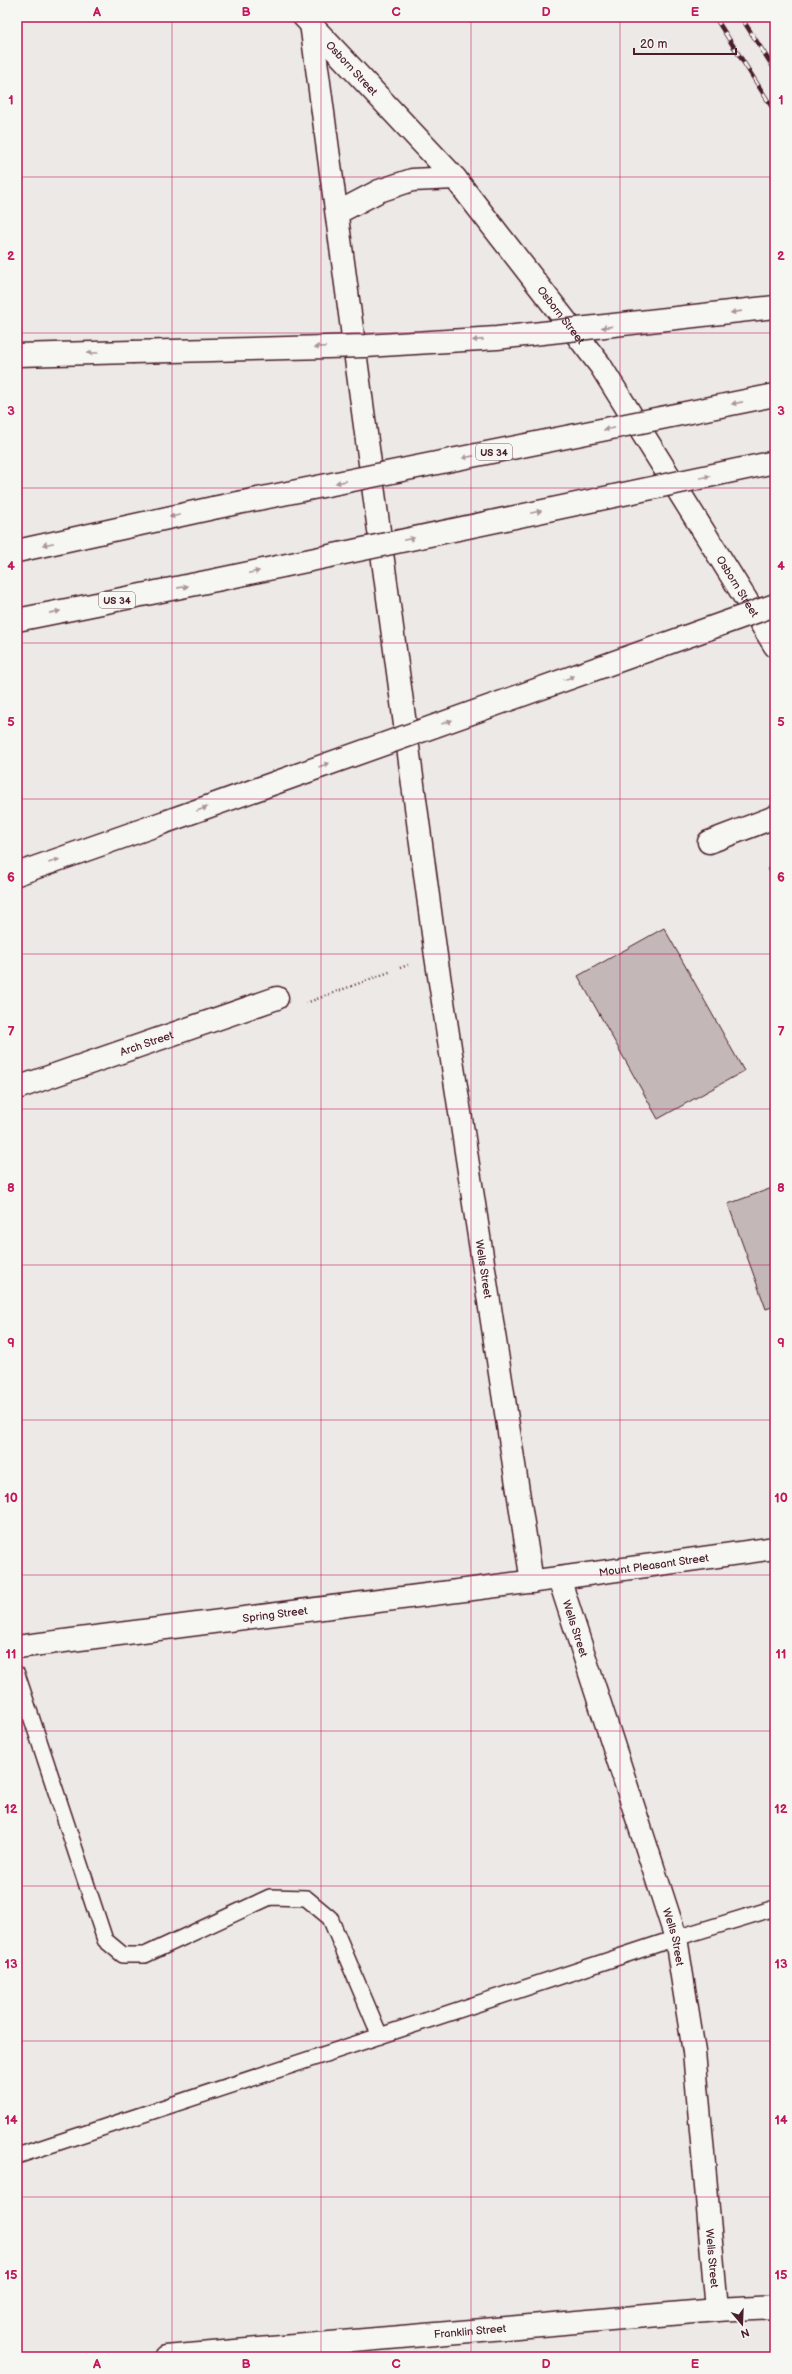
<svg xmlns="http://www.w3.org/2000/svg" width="792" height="2374" font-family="'Balsamiq Sans',sans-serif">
<rect width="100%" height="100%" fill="#ece9e6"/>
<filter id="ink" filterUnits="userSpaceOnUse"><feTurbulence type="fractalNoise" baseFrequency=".025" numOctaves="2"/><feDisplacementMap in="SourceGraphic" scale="8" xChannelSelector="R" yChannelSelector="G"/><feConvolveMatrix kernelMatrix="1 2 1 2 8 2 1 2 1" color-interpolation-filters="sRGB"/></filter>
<g filter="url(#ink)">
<g fill="#c4b7b7" stroke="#4a1f2b">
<path d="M 775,865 L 775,880 L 768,869 Z"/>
<path d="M 664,928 L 744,1071 L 658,1119 L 578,976 Z"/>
<path d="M 775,1187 L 775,1306 L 766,1309 L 728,1204 Z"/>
</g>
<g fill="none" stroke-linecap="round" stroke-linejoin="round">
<g stroke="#4a1f2b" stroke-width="18">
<g id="service">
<path d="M 17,1674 L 105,1940 L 123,1955 L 145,1955 L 270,1897 L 306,1898 L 330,1918 L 380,2036"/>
<path d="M 17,2156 L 676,1938 L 775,1908"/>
</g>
</g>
<g stroke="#4a1f2b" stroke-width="25">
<g id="minor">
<path id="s1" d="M 311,23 L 436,956 L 532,1582"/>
<path d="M 337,213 L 379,191 L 412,180 L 455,178"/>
<path d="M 709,842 L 775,817"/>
<path id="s2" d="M 17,1088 L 277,998"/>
<path id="s3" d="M 559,1578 L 676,1938 L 694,2052 L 717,2310"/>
<path id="s4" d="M 165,2357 L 717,2310 L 775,2307"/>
</g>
</g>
<g stroke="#4a1f2b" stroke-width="25">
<g id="secondary">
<path id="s5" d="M 304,17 L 455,178 L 600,365 L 775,646"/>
<path id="s6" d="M 17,1647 L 559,1578 L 775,1548"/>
</g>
</g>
<g stroke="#4a1f2b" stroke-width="25">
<g id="motorway">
<path d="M 17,355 L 132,352"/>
<path d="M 17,551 L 213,508"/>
<path d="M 17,620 L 216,580"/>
<path d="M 17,874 L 165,822"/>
</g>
</g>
<g stroke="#4a1f2b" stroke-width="2.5" stroke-dasharray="1 3" stroke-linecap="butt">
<path d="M 400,968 L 408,965"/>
<path d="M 306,1003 L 392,971"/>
</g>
<use href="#service" stroke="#f6f6f2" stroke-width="15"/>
<use href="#minor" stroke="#f6f6f2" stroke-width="22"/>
<use href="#secondary" stroke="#f6f6f2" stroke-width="22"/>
<use href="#motorway" stroke="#f6f6f2" stroke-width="22"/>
<g stroke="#4a1f2b" stroke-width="4.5">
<g id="rail">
<path d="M 715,17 L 775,112"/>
<path d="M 741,17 L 775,70"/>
</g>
</g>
<use href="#rail" stroke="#f6f6f2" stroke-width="3" stroke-dasharray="9" stroke-linecap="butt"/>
<g stroke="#4a1f2b" stroke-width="25" stroke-linecap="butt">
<g id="motorway-bridge">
<path d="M 132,352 L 365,346 L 497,338 L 775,307"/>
<path d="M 213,508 L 775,395"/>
<path d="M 216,580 L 775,462"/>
<path d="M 165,822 L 775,605"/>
</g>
</g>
<use href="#motorway-bridge" stroke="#f6f6f2" stroke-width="22"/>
</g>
<defs><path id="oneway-solid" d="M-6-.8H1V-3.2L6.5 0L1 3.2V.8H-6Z"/></defs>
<g fill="#a99598">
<use href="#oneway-solid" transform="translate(736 312) rotate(172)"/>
<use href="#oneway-solid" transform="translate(607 327) rotate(174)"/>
<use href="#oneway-solid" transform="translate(478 340) rotate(176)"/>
<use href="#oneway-solid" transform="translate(320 347) rotate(178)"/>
<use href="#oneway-solid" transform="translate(93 353) rotate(178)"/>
<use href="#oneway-solid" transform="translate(737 403) rotate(169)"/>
<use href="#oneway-solid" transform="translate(609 429) rotate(169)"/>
<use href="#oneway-solid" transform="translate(468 457) rotate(169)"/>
<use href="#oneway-solid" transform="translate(705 477) rotate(-12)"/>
<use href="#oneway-solid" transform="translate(341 482) rotate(169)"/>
<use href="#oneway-solid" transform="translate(536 512) rotate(-12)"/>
<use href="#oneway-solid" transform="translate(175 516) rotate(168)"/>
<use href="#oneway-solid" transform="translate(409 539) rotate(-12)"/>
<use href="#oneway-solid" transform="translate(48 544) rotate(168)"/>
<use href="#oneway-solid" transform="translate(254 572) rotate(-12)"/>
<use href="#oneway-solid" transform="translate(183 587) rotate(-11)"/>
<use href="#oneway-solid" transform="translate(55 612) rotate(-11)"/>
<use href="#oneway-solid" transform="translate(569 678) rotate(-20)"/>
<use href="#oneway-solid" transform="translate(447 722) rotate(-20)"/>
<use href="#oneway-solid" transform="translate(324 765) rotate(-20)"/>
<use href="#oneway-solid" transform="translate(202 809) rotate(-20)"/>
<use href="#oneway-solid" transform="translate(54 861) rotate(-19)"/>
</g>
</g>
<path fill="none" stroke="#c2185b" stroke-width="1" stroke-opacity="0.55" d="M 172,17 L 172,2357M 321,17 L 321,2357M 471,17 L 471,2357M 620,17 L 620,2357M 17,177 L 775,177M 17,333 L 775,333M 17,488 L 775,488M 17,643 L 775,643M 17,799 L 775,799M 17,954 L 775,954M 17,1109 L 775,1109M 17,1265 L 775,1265M 17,1420 L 775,1420M 17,1575 L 775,1575M 17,1731 L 775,1731M 17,1886 L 775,1886M 17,2041 L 775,2041M 17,2197 L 775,2197"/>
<g text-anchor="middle" stroke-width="3.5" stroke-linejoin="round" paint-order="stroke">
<g fill="#f6f6f2" stroke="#7e6067" stroke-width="1">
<rect x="476" y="444" width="36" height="16" rx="3"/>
<rect x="99" y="592" width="36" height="16" rx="3"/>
</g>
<g font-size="10" font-weight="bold" fill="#4a1f2b">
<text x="494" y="456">US 34</text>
<text x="117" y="604">US 34</text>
</g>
<g font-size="11" fill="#4a1f2b" stroke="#f6f6f2">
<text dy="4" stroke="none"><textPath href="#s5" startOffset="70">Osborn Street</textPath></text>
<text dy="4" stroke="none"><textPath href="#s5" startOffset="394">Osborn Street</textPath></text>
<text dy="4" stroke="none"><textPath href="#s5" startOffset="718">Osborn Street</textPath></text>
<text dy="4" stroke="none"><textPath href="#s2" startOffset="137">Arch Street</textPath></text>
<text dy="4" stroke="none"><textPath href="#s1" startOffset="1258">Wells Street</textPath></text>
<text dy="4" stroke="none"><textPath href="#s6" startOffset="642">Mount Pleasant Street</textPath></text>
<text dy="4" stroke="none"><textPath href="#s6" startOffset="260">Spring Street</textPath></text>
<text dy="4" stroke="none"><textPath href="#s3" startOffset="53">Wells Street</textPath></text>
<text dy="4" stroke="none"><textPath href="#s3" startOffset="377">Wells Street</textPath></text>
<text dy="4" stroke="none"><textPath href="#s3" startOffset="701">Wells Street</textPath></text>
<text dy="4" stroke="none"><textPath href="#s4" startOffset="306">Franklin Street</textPath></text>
</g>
</g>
<rect width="792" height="2374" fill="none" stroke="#f6f6f2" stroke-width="44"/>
<g transform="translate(742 2324) rotate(161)" stroke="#f6f6f2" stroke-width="3" paint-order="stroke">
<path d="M0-3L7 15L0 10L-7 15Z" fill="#4a1f2b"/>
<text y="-6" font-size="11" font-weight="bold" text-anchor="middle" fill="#4a1f2b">N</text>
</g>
<path d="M634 48v6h102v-6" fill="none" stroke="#4a1f2b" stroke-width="2"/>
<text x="640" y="48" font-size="12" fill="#4a1f2b" stroke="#f6f6f2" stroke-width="3" paint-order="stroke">20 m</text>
<rect x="22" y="22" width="748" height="2330" fill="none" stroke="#c2185b" stroke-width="1.5"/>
<g font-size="13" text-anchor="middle" font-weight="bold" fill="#c2185b">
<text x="97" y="16">A</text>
<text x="246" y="16">B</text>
<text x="396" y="16">C</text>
<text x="546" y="16">D</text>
<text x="695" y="16">E</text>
<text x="11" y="104">1</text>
<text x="781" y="104">1</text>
<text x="11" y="260">2</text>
<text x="781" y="260">2</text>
<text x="11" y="415">3</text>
<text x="781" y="415">3</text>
<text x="11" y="570">4</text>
<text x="781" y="570">4</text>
<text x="11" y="726">5</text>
<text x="781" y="726">5</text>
<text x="11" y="881">6</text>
<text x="781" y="881">6</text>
<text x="11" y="1036">7</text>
<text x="781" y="1036">7</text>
<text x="11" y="1192">8</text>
<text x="781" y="1192">8</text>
<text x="11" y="1347">9</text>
<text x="781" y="1347">9</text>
<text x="11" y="1502">10</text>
<text x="781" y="1502">10</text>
<text x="11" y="1658">11</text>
<text x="781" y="1658">11</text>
<text x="11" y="1813">12</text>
<text x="781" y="1813">12</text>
<text x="11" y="1968">13</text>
<text x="781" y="1968">13</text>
<text x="11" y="2124">14</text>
<text x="781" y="2124">14</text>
<text x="11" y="2279">15</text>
<text x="781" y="2279">15</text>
<text x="97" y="2368">A</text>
<text x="246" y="2368">B</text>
<text x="396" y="2368">C</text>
<text x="546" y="2368">D</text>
<text x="695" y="2368">E</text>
</g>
</svg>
